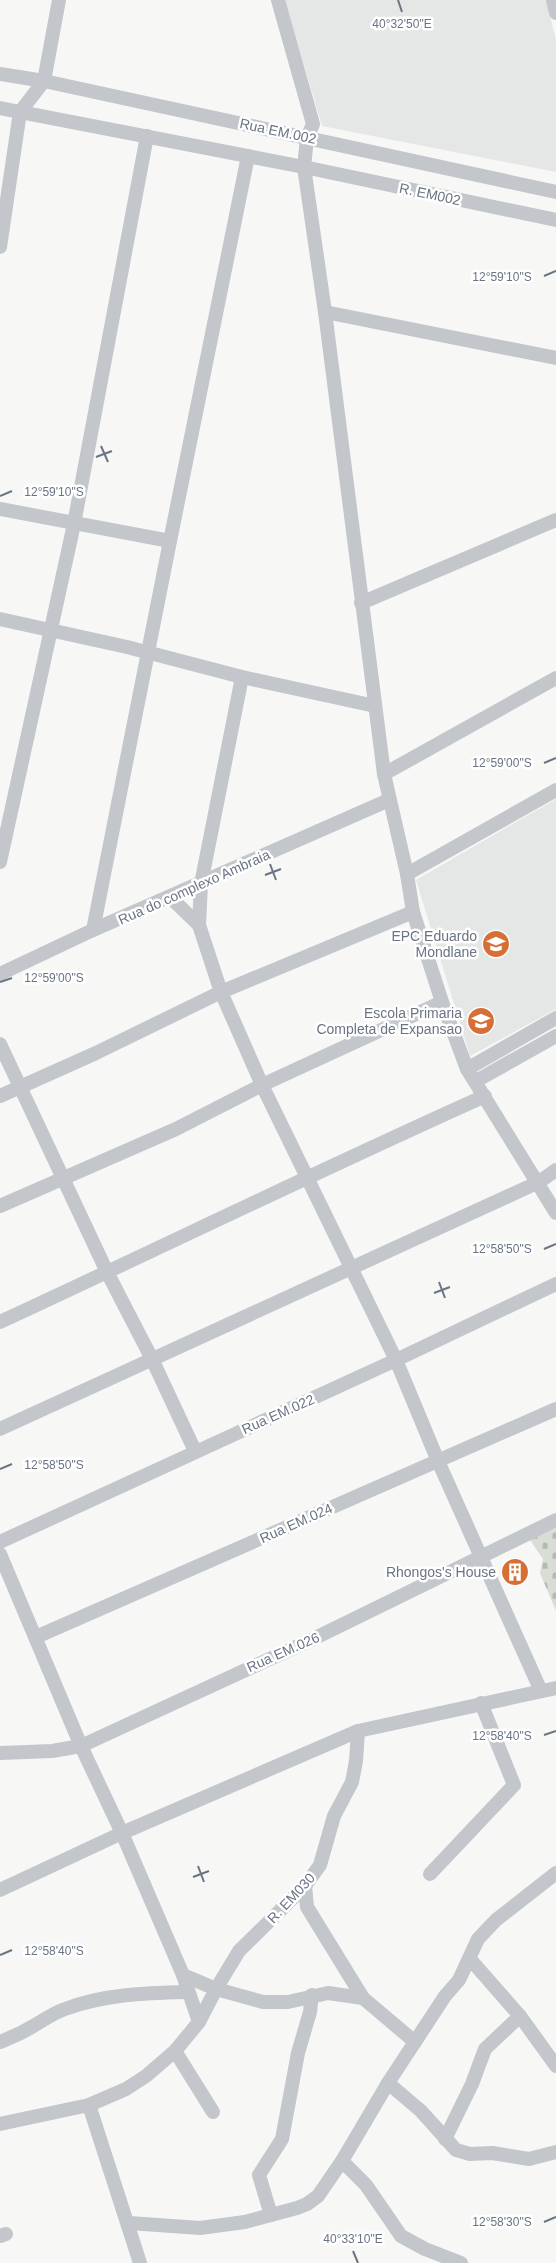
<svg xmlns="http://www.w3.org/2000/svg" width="556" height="2263" font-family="Helvetica,sans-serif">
<defs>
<pattern id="cemetery-stones" width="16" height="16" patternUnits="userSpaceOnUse" patternTransform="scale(1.25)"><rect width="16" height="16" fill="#d8ded6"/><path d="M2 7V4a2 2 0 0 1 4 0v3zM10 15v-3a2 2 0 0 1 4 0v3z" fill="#b3b9b3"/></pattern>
</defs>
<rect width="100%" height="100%" fill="#f7f7f5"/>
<g fill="#e5e6e6">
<path d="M 285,0 L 546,0 L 556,40 L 556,172 L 322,126 Z"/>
<path d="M 556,799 L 556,1009 L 470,1056 L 416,880 Z"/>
</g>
<path fill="url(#cemetery-stones)" d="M 556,1528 L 556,1611 L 540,1573 L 543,1559 L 530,1540 Z"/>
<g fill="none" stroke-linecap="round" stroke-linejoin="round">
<g stroke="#c3c6ca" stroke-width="14">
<path d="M 278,0 L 313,124 L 307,138 L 304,167 L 325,312 L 384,774 L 407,874 L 413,912 L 442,1002 L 467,1069 L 556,1213"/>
<path d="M 553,0 L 556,13"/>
<path d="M 0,74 L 44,81 L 556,192"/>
<path d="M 0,108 L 304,167 L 556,220"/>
<path d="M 0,247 L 20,112 L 44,81 L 59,0"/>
<path d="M 325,312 L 556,358"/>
<path d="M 0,509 L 170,541"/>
<path d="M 361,603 L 556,520"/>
<path d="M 0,619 L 127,647 L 242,677 L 375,706"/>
<path d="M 242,677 L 201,884 L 199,925 L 221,992 L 262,1085 L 396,1360 L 438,1461 L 541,1691"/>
<path d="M 384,774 L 556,678"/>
<path d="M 0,862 L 74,524 L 147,136"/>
<path d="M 407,874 L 556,790"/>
<path d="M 171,898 L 199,925"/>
<path d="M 93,930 L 170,541 L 248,156"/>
<path d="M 0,974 L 93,930 L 389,800"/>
<path d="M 0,1044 L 107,1272 L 152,1359 L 195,1451"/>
<path d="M 467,1069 L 556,1018"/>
<path d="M 476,1081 L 556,1036"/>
<path d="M 0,1096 L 96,1053 L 221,992 L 413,912"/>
<path d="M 0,1206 L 176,1129 L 262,1085 L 442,1002"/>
<path d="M 0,1322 C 162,1247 322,1169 485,1096"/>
<path d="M 0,1429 L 539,1182 L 556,1170"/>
<path d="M 0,1542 L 396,1360 L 556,1284"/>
<path d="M 0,1554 L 81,1746 L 122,1833 L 183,1975 L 199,2022"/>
<path d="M 36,1637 L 556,1409"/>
<path d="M 0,1753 L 52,1751 L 81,1746 L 313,1639 L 556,1520"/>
<path d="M 430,1874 L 514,1785 L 481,1703"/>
<path d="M 305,1886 L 307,1907 L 363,1998 L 415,2042"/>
<path d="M 0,1890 L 122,1833 L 358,1731"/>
<path d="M 470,1959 L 520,2016 L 556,2066"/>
<path d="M 183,1975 L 216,1989 L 263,2002 L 288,2002 L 328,1993 L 363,1998"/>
<path d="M 0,2042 C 9,2038 20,2034 28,2029 C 41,2022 51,2014 65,2009 C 105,1994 146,1993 187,1992"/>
<path d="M 175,2051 L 213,2112"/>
<path d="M 388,2083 L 421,2111 L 456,2150 L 470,2154 L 492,2153 L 529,2159 L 556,2152"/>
<path d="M 89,2105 L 140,2263"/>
<path d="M 0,2124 L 89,2105 L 126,2089 L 146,2076 L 175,2051 L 199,2022 L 216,1989 L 239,1951 L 305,1886 L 320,1865 L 334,1816 L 352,1782 L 356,1761 L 358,1731 L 556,1688"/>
<path d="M 445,2139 L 472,2084 L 485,2049 L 520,2016"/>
<path d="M 342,2161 L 366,2185 L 401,2236 L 425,2249 L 461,2263"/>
<path d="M 271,2215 L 259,2175 L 282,2139 L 298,2053 L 310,2012 L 312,1995"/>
<path d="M 129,2223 L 200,2228 L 245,2222 L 297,2208 L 307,2204 L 318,2196 L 342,2161 L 388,2083 L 445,1996 L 459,1980 L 478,1939 L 496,1920 L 556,1873"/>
<path d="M 0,2236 L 6,2234"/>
</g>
</g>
<path fill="none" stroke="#697484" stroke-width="2" d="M 398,0 L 402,12M 544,276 L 556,271M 101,446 L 108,462M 96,457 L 112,451M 0,496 L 12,491M 544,763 L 556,758M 270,864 L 276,880M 265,875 L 281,869M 0,982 L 12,978M 544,1249 L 556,1244M 439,1282 L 445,1298M 434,1293 L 450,1287M 0,1469 L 12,1464M 544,1735 L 556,1731M 198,1866 L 204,1882M 193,1877 L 209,1871M 0,1955 L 12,1950M 544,2222 L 556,2217M 353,2251 L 358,2263"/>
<defs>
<g id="school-disc" transform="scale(1.4375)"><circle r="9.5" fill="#d66f36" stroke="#fff"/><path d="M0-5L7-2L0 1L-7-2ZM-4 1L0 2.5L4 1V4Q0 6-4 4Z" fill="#fff"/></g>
<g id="building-disc" transform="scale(1.4375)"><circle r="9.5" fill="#d66f36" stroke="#fff"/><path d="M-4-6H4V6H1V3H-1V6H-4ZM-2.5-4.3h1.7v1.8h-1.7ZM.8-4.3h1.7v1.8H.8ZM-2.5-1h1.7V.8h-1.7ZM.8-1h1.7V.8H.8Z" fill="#fff"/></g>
</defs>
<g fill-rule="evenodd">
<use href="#school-disc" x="496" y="944"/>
<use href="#school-disc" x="481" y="1021"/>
<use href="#building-disc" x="515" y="1572"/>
</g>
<g text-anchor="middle" stroke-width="5" stroke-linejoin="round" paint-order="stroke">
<g font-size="14" fill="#697484" stroke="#fff">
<text transform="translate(278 131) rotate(12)" y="5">Rua EM.002</text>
<text transform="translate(430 194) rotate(12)" y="5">R. EM002</text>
<text transform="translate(194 887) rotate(-24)" y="5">Rua do complexo Ambraia</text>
<text transform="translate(278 1414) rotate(-24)" y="5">Rua EM.022</text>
<text transform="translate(296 1523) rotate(-24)" y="5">Rua EM.024</text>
<text transform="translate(283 1652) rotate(-24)" y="5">Rua EM.026</text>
<text transform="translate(291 1898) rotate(-47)" y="5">R. EM030</text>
</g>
<g font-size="14" fill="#697484" stroke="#fff" text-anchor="end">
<text x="477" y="941">EPC Eduardo<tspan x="477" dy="16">Mondlane</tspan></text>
<text x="462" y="1018">Escola Primaria<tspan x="462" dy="16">Completa de Expansao</tspan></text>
<text x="496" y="1577">Rhongos's House</text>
</g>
</g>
<g font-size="12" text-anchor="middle" fill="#697484" stroke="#fff" stroke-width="5" stroke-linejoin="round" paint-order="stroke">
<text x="402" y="28">40°32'50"E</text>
<text x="502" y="281">12°59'10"S</text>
<text x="54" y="496">12°59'10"S</text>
<text x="502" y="767">12°59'00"S</text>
<text x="54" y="982">12°59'00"S</text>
<text x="502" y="1253">12°58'50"S</text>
<text x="54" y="1469">12°58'50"S</text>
<text x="502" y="1740">12°58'40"S</text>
<text x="54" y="1955">12°58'40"S</text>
<text x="502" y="2226">12°58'30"S</text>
<text x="353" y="2243">40°33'10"E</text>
</g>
</svg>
